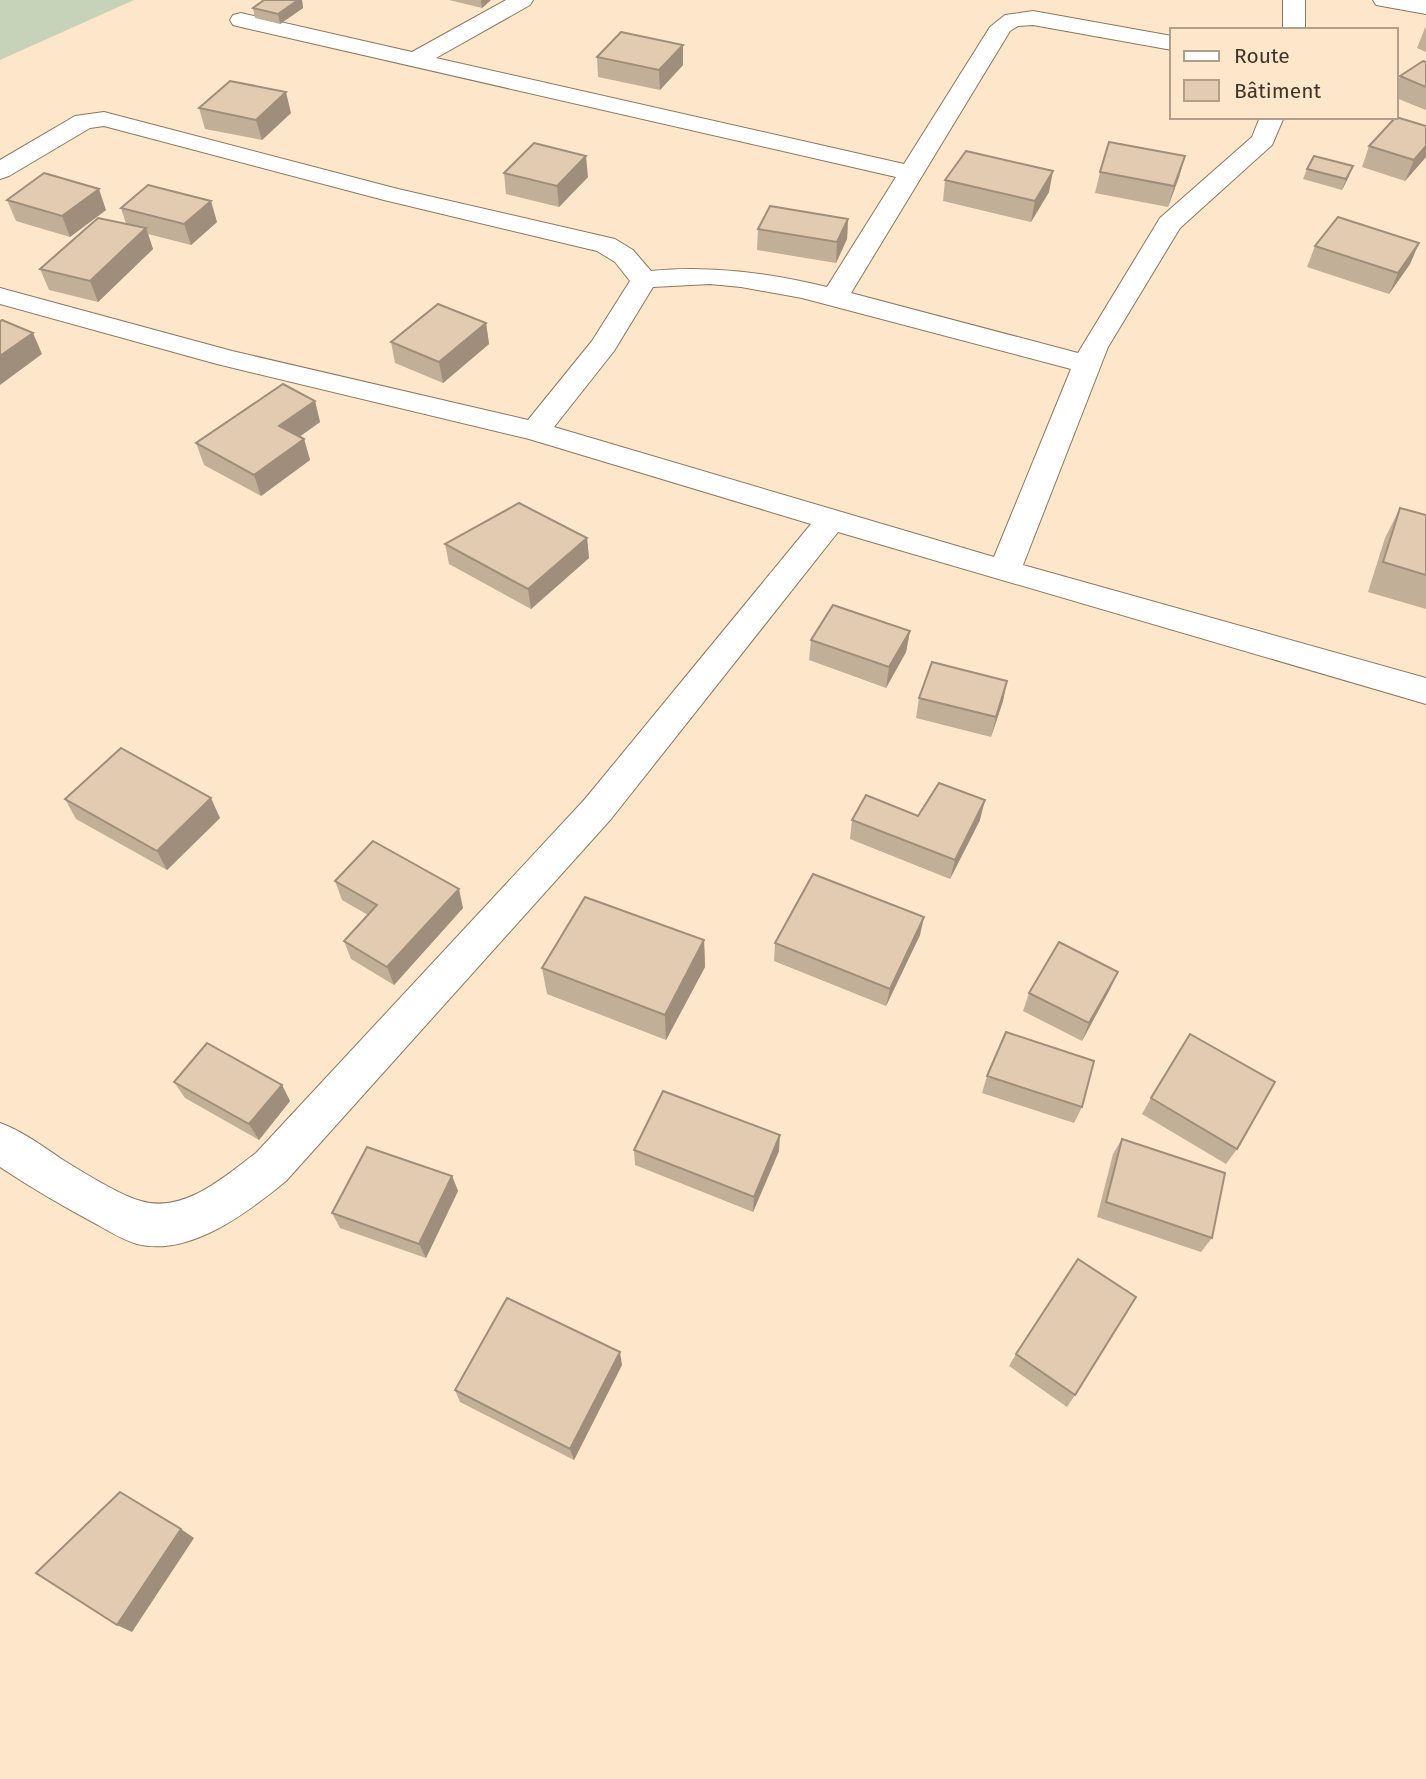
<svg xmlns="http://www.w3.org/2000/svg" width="1426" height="1779" font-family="'Fira Sans',sans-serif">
<rect width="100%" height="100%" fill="#fee6cb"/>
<path fill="#c7d3b9" d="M 0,0 L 134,0 L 0,60 Z"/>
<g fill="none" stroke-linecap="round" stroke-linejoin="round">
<g stroke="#8d775e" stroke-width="2">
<g id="minor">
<path d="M 506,0 L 533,0 L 530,5 L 436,58 L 904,164 L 990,27 L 1005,15 L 1033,11 L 1172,36 L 1172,50 L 1033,25 L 1018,26 L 1010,31 L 851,293 L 1078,353 L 1160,218 L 1252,137 L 1260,117 L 1284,117 L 1272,145 L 1180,228 L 1108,347 L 1023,565 L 1426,678 L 1426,704 L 838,532 L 611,819 L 286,1181 C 248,1212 190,1257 137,1244 C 123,1240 110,1232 98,1225 C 64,1207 32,1188 0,1167 L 0,1123 C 22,1131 41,1145 60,1158 C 79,1170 121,1196 141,1201 C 184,1214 225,1176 256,1153 L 585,799 L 811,524 L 529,439 L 217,364 L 0,304 L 0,288 L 232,351 L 528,420 L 592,341 L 630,281 L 615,262 L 597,251 L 384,200 L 104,126 L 90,128 L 9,176 L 0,179 L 0,160 L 75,116 L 104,112 L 398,189 L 615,239 L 633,250 L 651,271 C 711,265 768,273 827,287 L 896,177 L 241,27 L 233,25 L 230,20 L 233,15 L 241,13 L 412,52 ZM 710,284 L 741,287 L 802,298 L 1071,369 L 994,557 L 554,427 L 614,351 L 653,287 Z"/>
<rect x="1283" y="0" width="22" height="30"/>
<path d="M 1373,0 L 1426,0 L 1426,14 L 1376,5 Z"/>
</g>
</g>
<use href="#minor" fill="#fff" fill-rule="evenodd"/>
</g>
<g fill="#c2af97">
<path d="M 264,0 L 302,0 L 303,8 L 280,24 L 255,18 L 253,8 Z"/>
<path d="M 449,0 L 491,0 L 482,8 Z"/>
<path d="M 1426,27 L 1426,52 L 1417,48 L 1425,28 Z"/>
<path d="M 597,57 L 683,65 L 660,90 L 598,77 Z"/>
<path d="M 1426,62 L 1426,110 L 1396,98 L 1396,86 L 1400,76 Z"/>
<path d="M 199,108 L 291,113 L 262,140 L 205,129 Z"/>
<path d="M 1426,126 L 1426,157 L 1405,181 L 1362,167 L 1369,146 Z"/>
<path d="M 1185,156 L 1179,177 L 1168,207 L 1095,193 L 1100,172 Z"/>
<path d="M 1307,169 L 1349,176 L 1342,190 L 1303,179 Z"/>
<path d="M 504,173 L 588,177 L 559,207 L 506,194 Z"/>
<path d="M 945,180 L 1049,192 L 1031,222 L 943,201 Z"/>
<path d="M 7,200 L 106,210 L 70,237 L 16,221 Z"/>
<path d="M 121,208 L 217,222 L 191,245 L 148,234 L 153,249 L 98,302 L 49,290 L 40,269 L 126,224 Z"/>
<path d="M 848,219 L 847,239 L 836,263 L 757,250 L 758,229 Z"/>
<path d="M 1419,243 L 1410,264 L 1389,294 L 1307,267 L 1315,246 Z"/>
<path d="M 486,323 L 489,344 L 443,383 L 395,363 L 391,342 Z"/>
<path d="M 315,401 L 320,422 L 299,437 L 304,439 L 310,460 L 261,496 L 204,465 L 196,443 Z"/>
<path d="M 1400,508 L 1426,515 L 1426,609 L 1368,592 L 1385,538 Z"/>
<path d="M 587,538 L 589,558 L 531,609 L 449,564 L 445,544 Z"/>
<path d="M 910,631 L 906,652 L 886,688 L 809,660 L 811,640 Z"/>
<path d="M 1007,681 L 1003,701 L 991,737 L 916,718 L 919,698 Z"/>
<path d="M 65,799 L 220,818 L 167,870 L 76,819 Z"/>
<path d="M 918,816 L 980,820 L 950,879 L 850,839 L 852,820 Z"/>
<path d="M 335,881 L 463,908 L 394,985 L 351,959 L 344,941 L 368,915 L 342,900 Z"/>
<path d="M 920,935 L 886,1006 L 774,961 L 775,943 Z"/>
<path d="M 704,940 L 705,967 L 666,1040 L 547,994 L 542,968 Z"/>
<path d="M 1118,972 L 1110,989 L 1082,1041 L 1023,1011 L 1029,993 Z"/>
<path d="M 987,1076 L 1082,1107 L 1074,1123 L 982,1093 Z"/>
<path d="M 174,1082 L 282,1085 L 290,1101 L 259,1140 L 185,1098 Z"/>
<path d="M 1151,1098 L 1237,1149 L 1226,1164 L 1142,1114 Z"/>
<path d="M 1122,1139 L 1212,1238 L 1201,1252 L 1097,1217 L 1113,1154 Z"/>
<path d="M 634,1150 L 779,1151 L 753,1212 L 635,1165 Z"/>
<path d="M 452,1176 L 458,1191 L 426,1258 L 340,1228 L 332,1213 Z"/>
<path d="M 1016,1354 L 1075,1395 L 1067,1407 L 1009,1366 Z"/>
<path d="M 622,1365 L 574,1460 L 460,1402 L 455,1390 Z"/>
</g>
<g fill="#9e8e7b">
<path d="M 298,0 L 302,0 L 303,8 L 280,24 L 278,14 Z"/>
<path d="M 481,0 L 491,0 L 482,8 Z"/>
<path d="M 683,45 L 683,65 L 660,90 L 659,70 Z"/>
<path d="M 286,92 L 291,113 L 262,140 L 256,120 Z"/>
<path d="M 1426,146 L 1426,157 L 1405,181 L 1414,160 Z"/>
<path d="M 586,156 L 588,177 L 559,207 L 557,186 Z"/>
<path d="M 1185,156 L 1179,177 L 1168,207 L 1174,186 Z"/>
<path d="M 1353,166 L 1349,176 L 1342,190 L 1346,179 Z"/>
<path d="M 1053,171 L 1049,192 L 1031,222 L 1035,201 Z"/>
<path d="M 99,189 L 106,210 L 70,237 L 62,216 Z"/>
<path d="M 211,201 L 217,222 L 191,245 L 184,224 Z"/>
<path d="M 848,219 L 847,239 L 836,263 L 837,242 Z"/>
<path d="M 146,228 L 153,249 L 98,302 L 90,281 Z"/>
<path d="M 1419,243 L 1410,264 L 1389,294 L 1398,273 Z"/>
<path d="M 486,323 L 489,344 L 443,383 L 439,362 Z"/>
<path d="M 33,333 L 42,354 L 0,385 L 0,356 Z"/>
<path d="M 315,401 L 320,422 L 285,447 L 279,426 Z"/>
<path d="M 304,439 L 310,460 L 261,496 L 254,475 Z"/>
<path d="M 587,538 L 589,558 L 531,609 L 528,589 Z"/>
<path d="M 910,631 L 906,652 L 886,688 L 889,667 Z"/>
<path d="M 1007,681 L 1003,701 L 991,737 L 996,717 Z"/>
<path d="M 211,798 L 220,818 L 167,870 L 157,851 Z"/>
<path d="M 985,800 L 980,820 L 950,879 L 955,860 Z"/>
<path d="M 459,889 L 463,908 L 394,985 L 387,967 Z"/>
<path d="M 924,917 L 920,935 L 886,1006 L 890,989 Z"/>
<path d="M 704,940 L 705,967 L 666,1040 L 665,1015 Z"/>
<path d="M 1118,972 L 1110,989 L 1082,1041 L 1089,1023 Z"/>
<path d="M 282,1085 L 290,1101 L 259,1140 L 249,1124 Z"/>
<path d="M 780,1135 L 779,1151 L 753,1212 L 754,1197 Z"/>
<path d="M 452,1176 L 458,1191 L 426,1258 L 419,1244 Z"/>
<path d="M 620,1352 L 622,1365 L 574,1460 L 570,1449 Z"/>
<path d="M 181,1529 L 194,1538 L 132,1632 L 117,1625 Z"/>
</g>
<g fill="#e2cbb0" stroke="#9e8e7b" stroke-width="2">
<path d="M 264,0 L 298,0 L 278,14 L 253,8 Z"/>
<path d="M 621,32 L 683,45 L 659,70 L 597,57 Z"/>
<path d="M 1423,61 L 1426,62 L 1426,87 L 1400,76 Z"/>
<path d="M 230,81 L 286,92 L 256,120 L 199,108 Z"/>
<path d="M 1396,117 L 1426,126 L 1426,146 L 1414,160 L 1369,146 Z"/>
<path d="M 1109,142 L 1185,156 L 1174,186 L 1100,172 Z"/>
<path d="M 534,143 L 586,156 L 557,186 L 504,173 Z"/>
<path d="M 966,151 L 1053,171 L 1035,201 L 945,180 Z"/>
<path d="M 1314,156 L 1353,166 L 1346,179 L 1307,169 Z"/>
<path d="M 44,173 L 99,189 L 62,216 L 7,200 Z"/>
<path d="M 148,185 L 211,201 L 184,224 L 121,208 Z"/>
<path d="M 770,206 L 848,219 L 837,242 L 758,229 Z"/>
<path d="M 1338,217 L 1419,243 L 1398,273 L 1315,246 Z"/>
<path d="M 98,218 L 146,228 L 90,281 L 40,269 Z"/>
<path d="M 438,304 L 486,323 L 439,362 L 391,342 Z"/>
<path d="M 2,320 L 33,333 L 0,356 L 0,321 Z"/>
<path d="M 283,384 L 315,401 L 279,426 L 304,439 L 254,475 L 196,443 Z"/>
<path d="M 519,503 L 587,538 L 528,589 L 445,544 Z"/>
<path d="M 1400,508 L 1426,515 L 1426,575 L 1383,562 Z"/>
<path d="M 833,605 L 910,631 L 889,667 L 811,640 Z"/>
<path d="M 932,662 L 1007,681 L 996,717 L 919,698 Z"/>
<path d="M 121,748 L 211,798 L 157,851 L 65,799 Z"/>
<path d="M 939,783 L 985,800 L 955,860 L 852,820 L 866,795 L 918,816 Z"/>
<path d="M 373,841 L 459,889 L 387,967 L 344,941 L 377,905 L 335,881 Z"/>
<path d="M 813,874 L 924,917 L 890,989 L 775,943 Z"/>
<path d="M 585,897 L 704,940 L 665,1015 L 542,968 Z"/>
<path d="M 1059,942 L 1118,972 L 1089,1023 L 1029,993 Z"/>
<path d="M 1006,1032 L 1094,1061 L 1082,1107 L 987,1076 Z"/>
<path d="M 1190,1034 L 1275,1082 L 1237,1149 L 1151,1098 Z"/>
<path d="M 207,1043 L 282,1085 L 249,1124 L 174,1082 Z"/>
<path d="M 663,1091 L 780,1135 L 754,1197 L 634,1150 Z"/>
<path d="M 1122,1139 L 1225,1173 L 1212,1238 L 1106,1202 Z"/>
<path d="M 367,1147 L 452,1176 L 419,1244 L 332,1213 Z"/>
<path d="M 1078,1259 L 1136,1297 L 1075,1395 L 1016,1354 Z"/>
<path d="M 507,1298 L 620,1352 L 570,1449 L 455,1390 Z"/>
<path d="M 120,1492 L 181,1529 L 117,1625 L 36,1573 Z"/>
</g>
<rect x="1170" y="28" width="228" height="91" fill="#fee6cb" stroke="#b29f8b" stroke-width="2"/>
<rect x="1184" y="51" width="35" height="10" fill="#ffffff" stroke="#b29f8b" stroke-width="2"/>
<text x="1234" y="63" font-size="21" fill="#3f352b">Route</text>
<rect x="1184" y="80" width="35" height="21" fill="#e2cbb0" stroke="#b29f8b" stroke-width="2"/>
<text x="1234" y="98" font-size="21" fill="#3f352b">Bâtiment</text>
</svg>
